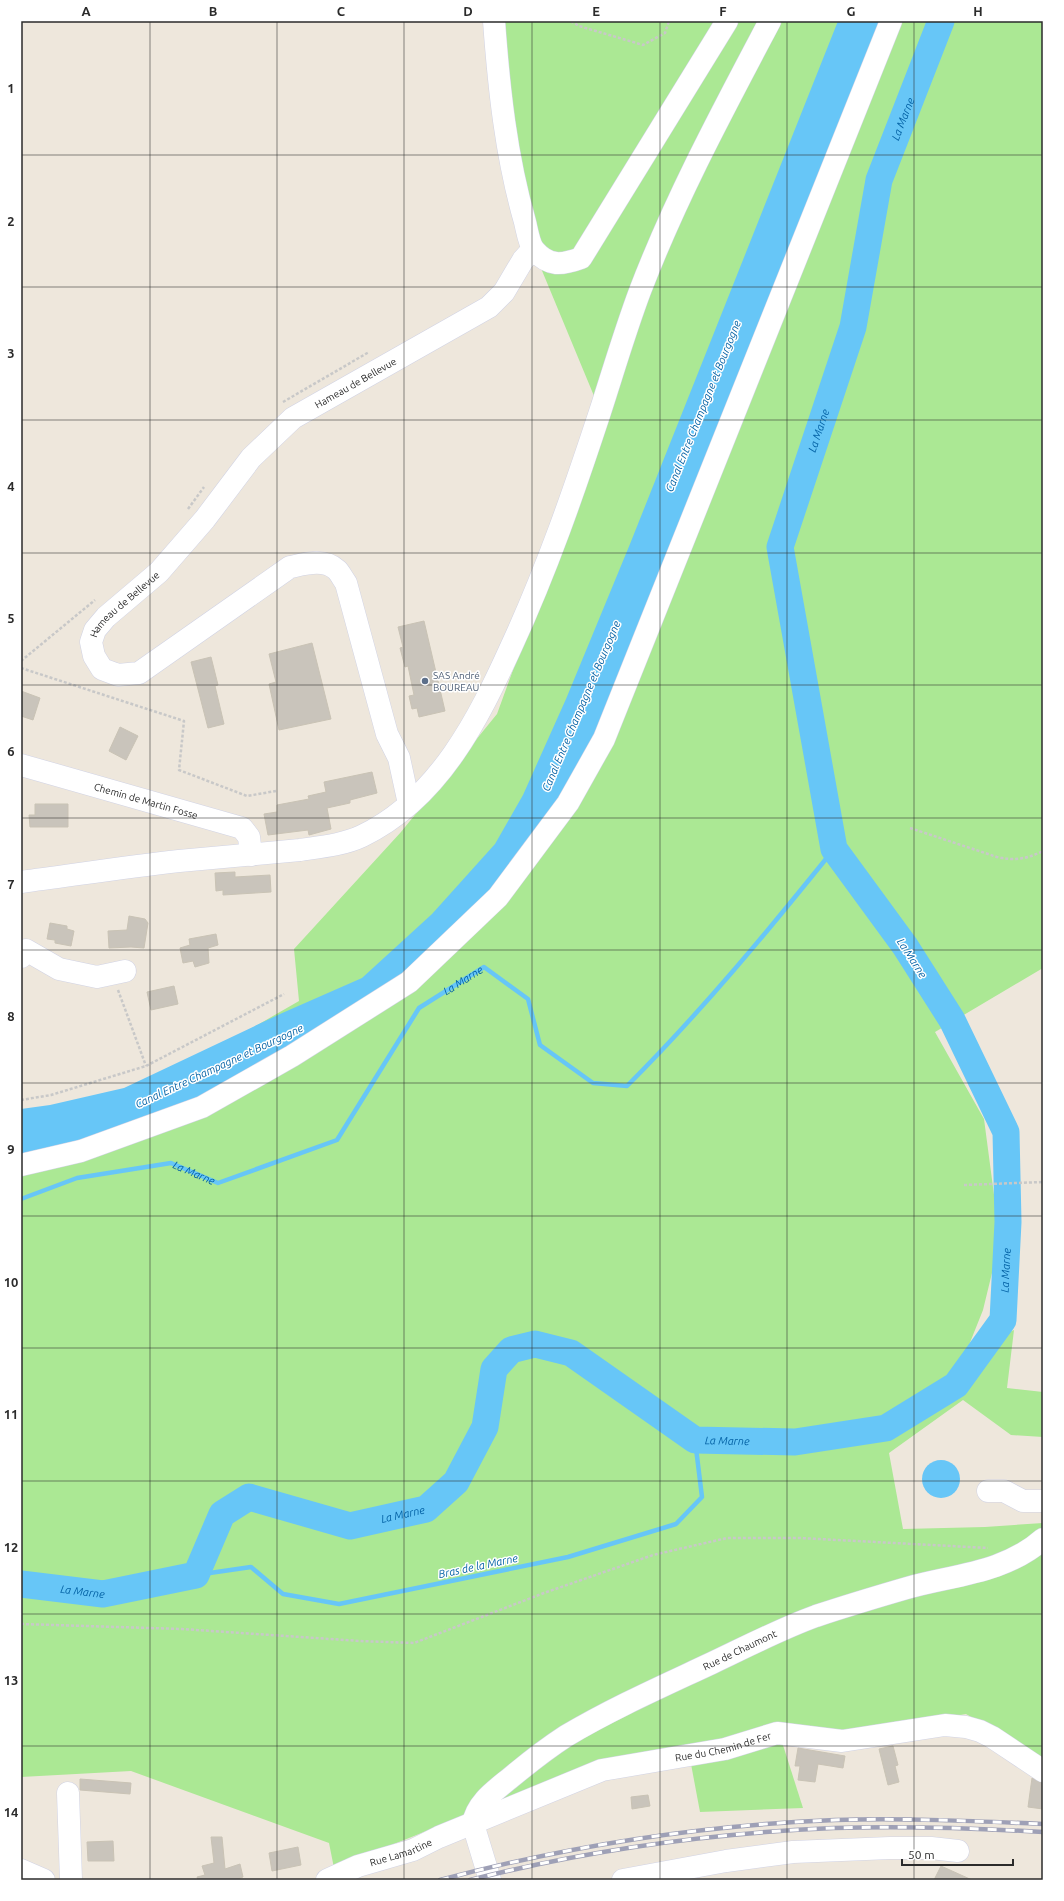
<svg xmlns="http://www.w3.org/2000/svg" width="1064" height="1901" font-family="Ubuntu,sans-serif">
<rect width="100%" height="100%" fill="#eee7dc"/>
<g fill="#abe894">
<path d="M 494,21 L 1043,21 L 1043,968 L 935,1032 L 984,1119 L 1000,1240 L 983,1310 L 967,1350 L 1014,1330 L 1007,1388 L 1043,1392 L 1043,1437 L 1011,1435 L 963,1400 L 889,1453 L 903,1529 L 985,1527 L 1043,1523 L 1043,1760 L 966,1714 L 844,1735 L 776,1723 L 449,1822 L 334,1868 L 329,1843 L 131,1771 L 21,1777 L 21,1122 L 58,1114 L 193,1062 L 299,1001 L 294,949 L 401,832 L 497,714 L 604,420 L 533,249 Z"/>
<path d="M 782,1742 L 803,1808 L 700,1812 L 691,1764 Z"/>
</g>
<g fill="#67c6f7">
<path d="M 838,21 L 882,21 L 582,773 L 509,877 L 366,1006 L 164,1117 L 21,1158 L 21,1109 L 50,1105 L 124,1088 L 280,1014 L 362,978 L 432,914 L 495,844 L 523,795 L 566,699 L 630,544 Z"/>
<circle cx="941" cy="1479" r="19"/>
</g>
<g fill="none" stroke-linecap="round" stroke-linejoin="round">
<g stroke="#67c6f7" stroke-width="4.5">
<path id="s1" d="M 21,1199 L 77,1178 L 171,1163 L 218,1183 L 337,1140 L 419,1008 L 484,967 L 528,999 L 540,1045 L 593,1083 L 627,1086 C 701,1012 768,931 834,849"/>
<path d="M 196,1575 L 251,1567 L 283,1594 L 339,1604 L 568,1557 L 676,1524 L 702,1497 L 695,1440"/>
</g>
<path stroke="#67c6f7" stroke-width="27" id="s2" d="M 21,1584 L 103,1594 L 196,1575 L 222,1514 L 249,1497 L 350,1526 L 426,1509 L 456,1482 L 485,1427 L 494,1369 L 511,1350 L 535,1344 L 571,1353 L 695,1440 L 795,1442 L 886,1428 L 956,1385 L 1003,1320 L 1008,1222 L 1006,1132 L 952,1020 L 905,946 L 834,849 L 780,547 L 853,327 L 879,180 L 941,21"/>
</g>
<g fill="#c9c4bb" stroke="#c9c3b5">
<path d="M 424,621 L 445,711 L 419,717 L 417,708 L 412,709 L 409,696 L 414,695 L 408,666 L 405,667 L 400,648 L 403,647 L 398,627 Z"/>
<path d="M 312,643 L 331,719 L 279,730 L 269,684 L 276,682 L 269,654 Z"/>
<path d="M 211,657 L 218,685 L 215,686 L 224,724 L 208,728 L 191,662 Z"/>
<path d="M 21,691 L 40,698 L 33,720 L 21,716 Z"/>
<path d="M 120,727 L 138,736 L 126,760 L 109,751 Z"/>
<path d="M 372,772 L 377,793 L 350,800 L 350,803 L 327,808 L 331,829 L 309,835 L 308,830 L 268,835 L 264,814 L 277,812 L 277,805 L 309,799 L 308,796 L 326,792 L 324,782 Z"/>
<path d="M 35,804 L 68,804 L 68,827 L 30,827 L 29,815 L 35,815 Z"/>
<path d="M 235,872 L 235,877 L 270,875 L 271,892 L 223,895 L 223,890 L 216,891 L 215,873 Z"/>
<path d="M 129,916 L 145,919 L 148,923 L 144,948 L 131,947 L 109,948 L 108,931 L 127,930 Z"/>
<path d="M 50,923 L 67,926 L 67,929 L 74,931 L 71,946 L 55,943 L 55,940 L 47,939 Z"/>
<path d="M 216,934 L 218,945 L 208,948 L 209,963 L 195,967 L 193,961 L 183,963 L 180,948 L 190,945 L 189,939 Z"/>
<path d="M 174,986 L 178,1004 L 151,1010 L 147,992 Z"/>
<path d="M 893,1746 L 898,1765 L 895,1766 L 899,1782 L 888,1785 L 879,1749 Z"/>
<path d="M 798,1748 L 845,1756 L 843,1768 L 818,1764 L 815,1782 L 798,1780 L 800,1766 L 795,1766 Z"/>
<path d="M 1032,1778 L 1043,1783 L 1043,1809 L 1028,1807 Z"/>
<path d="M 80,1779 L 131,1783 L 130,1794 L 80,1790 Z"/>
<path d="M 648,1795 L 650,1806 L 632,1809 L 631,1797 Z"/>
<path d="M 211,1837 L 222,1837 L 225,1869 L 240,1864 L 243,1877 L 235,1880 L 198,1880 L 197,1877 L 205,1875 L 202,1866 L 214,1863 Z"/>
<path d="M 113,1841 L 114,1861 L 88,1861 L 87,1842 Z"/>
<path d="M 298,1847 L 301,1865 L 272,1871 L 269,1853 Z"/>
<path d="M 941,1866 L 972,1880 L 934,1880 Z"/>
</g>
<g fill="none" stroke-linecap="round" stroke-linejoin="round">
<g stroke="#d1d3e4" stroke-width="23">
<g id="minor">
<path d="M 494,21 C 499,89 506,156 525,222 C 527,230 529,244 534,250 C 549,267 562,265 581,258 L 727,21"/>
<path id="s3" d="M 21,765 L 242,828 L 249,837 L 251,855"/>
<path id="s4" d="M 409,804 L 399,758 L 387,734 L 346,583 C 343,579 340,573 337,570 C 324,558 305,564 290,567 L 139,673 L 118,675 L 102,669 L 94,656 L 91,642 L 95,630 L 106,617 L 159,572 L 205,519 L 251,458 L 293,418 L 489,307 L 504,292 L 523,260 L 533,249"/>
<path d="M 21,882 C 74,875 126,867 179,861 C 219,857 260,854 300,850 C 320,847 343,845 362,836 C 439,799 479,718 512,645 C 547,569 574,491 600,412 C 613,372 625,331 640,291 C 676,197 723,110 770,21"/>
<path d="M 21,957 L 26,950 L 59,969 L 97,977 L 125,971"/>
<path d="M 21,1165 L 81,1151 L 202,1107 L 292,1056 L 409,982 L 498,897 L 568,803 L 604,739 L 891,21"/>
<path d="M 988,1491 L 1004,1491 L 1023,1501 L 1043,1501"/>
<path d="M 68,1793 L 71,1880"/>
<path d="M 21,1870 L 44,1880"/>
<path id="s5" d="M 327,1880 L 358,1866 L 413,1850 L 439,1837 L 602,1770 L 725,1749 L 777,1733 L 842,1741 L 945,1725 L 966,1727 L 980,1731 L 992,1737 L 1043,1771"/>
<path id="s6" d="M 490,1880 L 473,1824 C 476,1804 494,1791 509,1779 C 527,1764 546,1749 566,1736 C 613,1708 663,1686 712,1663 C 746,1647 780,1629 816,1616 C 846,1606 876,1597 907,1588 C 953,1575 1005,1573 1043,1539"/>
<path d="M 623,1880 L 726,1861 L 793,1852 L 890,1848 L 931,1848 L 958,1851"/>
</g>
</g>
<g stroke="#c8c8c8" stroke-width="2.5" stroke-dasharray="3 2" stroke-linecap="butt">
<path d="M 571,21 L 579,26 L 643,45 L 665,33 L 669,21"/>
<path d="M 283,402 L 369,352"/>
<path d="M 188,509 L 204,487"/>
<path d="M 21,661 L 95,600"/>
<path d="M 21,668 L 184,721 L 179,770 L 247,796 L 276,791"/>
<path d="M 910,828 L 997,857 C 1014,861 1027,859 1043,851"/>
<path d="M 118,990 L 146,1066"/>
<path d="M 21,1100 L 51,1095 L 146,1066 L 284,994"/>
<path d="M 964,1185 L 1043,1182"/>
<path d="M 21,1624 L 182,1629 L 360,1641 L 414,1643 L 544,1593 L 653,1555 L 727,1538 L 800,1538 L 988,1548"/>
</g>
<use href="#minor" stroke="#fff" stroke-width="22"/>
<g stroke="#9ea0b6" stroke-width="4.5">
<g id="rail">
<path d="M 440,1880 C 568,1846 702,1825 835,1820 C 905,1818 974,1821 1043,1824"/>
<path d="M 470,1880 C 588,1850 712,1833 834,1828 C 904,1826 973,1828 1043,1832"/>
</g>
</g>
<use href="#rail" stroke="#fff" stroke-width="3" stroke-dasharray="9" stroke-linecap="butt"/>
</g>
<path fill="none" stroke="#2b2b2b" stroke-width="1" stroke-opacity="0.55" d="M 150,21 L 150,1880M 277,21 L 277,1880M 404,21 L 404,1880M 532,21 L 532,1880M 660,21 L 660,1880M 787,21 L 787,1880M 914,21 L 914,1880M 21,155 L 1043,155M 21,287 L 1043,287M 21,420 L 1043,420M 21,553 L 1043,553M 21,685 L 1043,685M 21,818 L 1043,818M 21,950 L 1043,950M 21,1083 L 1043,1083M 21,1216 L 1043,1216M 21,1348 L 1043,1348M 21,1481 L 1043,1481M 21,1614 L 1043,1614M 21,1746 L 1043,1746"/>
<circle fill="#5c6f8a" stroke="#fff" stroke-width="1.5" cx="425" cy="681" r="4"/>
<g text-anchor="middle" stroke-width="3" stroke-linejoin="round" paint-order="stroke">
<g font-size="10" fill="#2b2b2b" stroke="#fff">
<text dy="4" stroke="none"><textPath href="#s4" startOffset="923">Hameau de Bellevue</textPath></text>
<text dy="4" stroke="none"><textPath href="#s4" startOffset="599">Hameau de Bellevue</textPath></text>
<text dy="4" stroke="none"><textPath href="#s3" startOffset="130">Chemin de Martin Fosse</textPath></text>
<text dy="4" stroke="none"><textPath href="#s6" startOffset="383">Rue de Chaumont</textPath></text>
<text dy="4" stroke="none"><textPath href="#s5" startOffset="420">Rue du Chemin de Fer</textPath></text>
<text dy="4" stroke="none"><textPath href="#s5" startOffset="79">Rue Lamartine</textPath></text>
</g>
<g font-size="10" fill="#4e5e75" stroke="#fff" text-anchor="start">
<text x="433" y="679">SAS André<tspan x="433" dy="12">BOUREAU</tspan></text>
</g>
<g font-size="11" font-style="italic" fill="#0462a5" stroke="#fff">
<text dy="4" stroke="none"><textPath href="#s2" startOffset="2487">La Marne</textPath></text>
<text transform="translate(703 406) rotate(-68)" y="4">Canal Entre Champagne et Bourgogne</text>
<text dy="4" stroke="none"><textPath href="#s2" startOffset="2163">La Marne</textPath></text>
<text transform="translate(581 706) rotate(-67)" y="4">Canal Entre Champagne et Bourgogne</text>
<text transform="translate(912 958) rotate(57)" y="4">La Marne</text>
<text dy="4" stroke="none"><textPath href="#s1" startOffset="540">La Marne</textPath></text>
<text transform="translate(219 1066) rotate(-25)" y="4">Canal Entre Champagne et Bourgogne</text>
<text dy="4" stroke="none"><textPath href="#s1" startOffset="180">La Marne</textPath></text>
<text dy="4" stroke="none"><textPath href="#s2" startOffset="1263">La Marne</textPath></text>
<text dy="4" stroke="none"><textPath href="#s2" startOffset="891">La Marne</textPath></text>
<text dy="4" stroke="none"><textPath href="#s2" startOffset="435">La Marne</textPath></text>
<text transform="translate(478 1566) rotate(-12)" y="4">Bras de la Marne</text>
<text dy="4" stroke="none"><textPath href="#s2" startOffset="62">La Marne</textPath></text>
</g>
</g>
<rect width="1064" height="1901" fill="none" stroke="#ffffff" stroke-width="44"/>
<path d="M902 1859v6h111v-6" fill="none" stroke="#2b2b2b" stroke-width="2"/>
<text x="908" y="1859" font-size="12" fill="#2b2b2b" stroke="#ffffff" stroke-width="3" paint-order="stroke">50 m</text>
<rect x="22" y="22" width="1020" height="1857" fill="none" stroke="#2b2b2b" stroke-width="1.5"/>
<g font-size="13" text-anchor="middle" font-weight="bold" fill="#2b2b2b">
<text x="86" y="16">A</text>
<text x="213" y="16">B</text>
<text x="341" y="16">C</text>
<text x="468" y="16">D</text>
<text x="596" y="16">E</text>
<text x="723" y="16">F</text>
<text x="851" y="16">G</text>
<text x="978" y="16">H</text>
<text x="11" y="93">1</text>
<text x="11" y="226">2</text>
<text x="11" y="358">3</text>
<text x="11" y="491">4</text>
<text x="11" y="623">5</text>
<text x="11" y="756">6</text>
<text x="11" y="889">7</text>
<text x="11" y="1021">8</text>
<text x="11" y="1154">9</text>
<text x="11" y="1287">10</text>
<text x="11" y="1419">11</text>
<text x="11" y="1552">12</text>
<text x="11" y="1685">13</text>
<text x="11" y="1817">14</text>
</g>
</svg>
